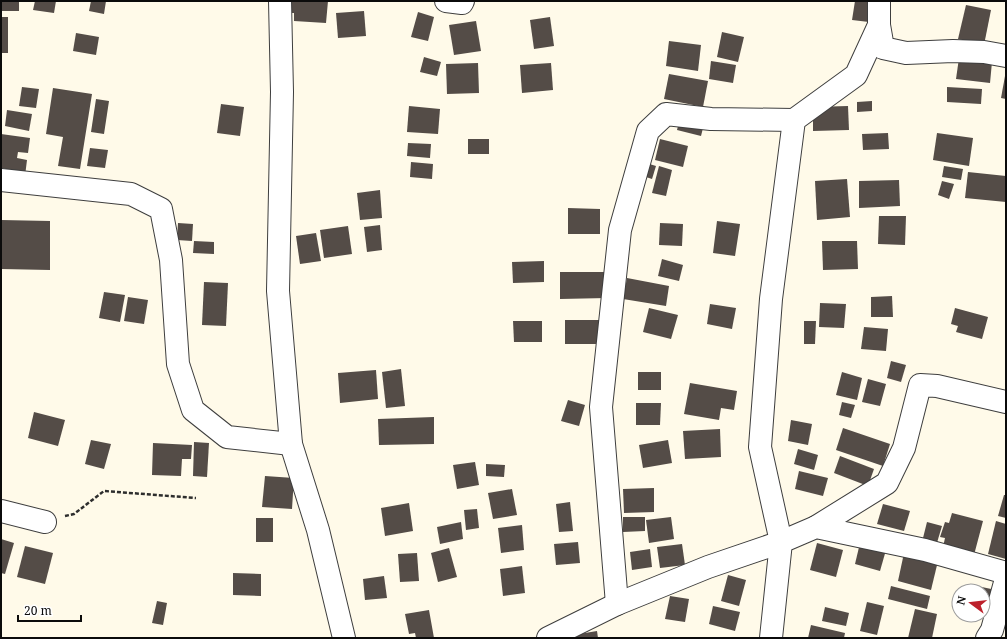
<svg xmlns="http://www.w3.org/2000/svg" width="1007" height="639" font-family="'Noto Serif',serif">
<rect width="100%" height="100%" fill="#fffae9"/>
<g fill="#544c47">
<rect x="1" y="1" width="18" height="10"/>
<path d="M 35,1 L 56,1 L 54,13 L 33,10 Z"/>
<path d="M 91,1 L 106,1 L 104,14 L 89,11 Z"/>
<path d="M 290,1 L 328,1 L 326,23 L 294,21 L 294,13 L 289,13 Z"/>
<path d="M 855,1 L 873,1 L 869,22 L 852,20 Z"/>
<path d="M 966,5 L 991,10 L 984,45 L 958,39 Z"/>
<path d="M 364,11 L 366,36 L 338,38 L 336,13 Z"/>
<path d="M 418,12 L 434,17 L 428,41 L 411,37 Z"/>
<rect x="1" y="17" width="7" height="36"/>
<path d="M 550,17 L 554,46 L 534,49 L 530,20 Z"/>
<path d="M 476,21 L 481,51 L 454,55 L 449,25 Z"/>
<path d="M 722,32 L 744,37 L 738,62 L 717,57 Z"/>
<path d="M 76,33 L 99,37 L 96,55 L 73,51 Z"/>
<path d="M 669,41 L 701,45 L 698,71 L 666,66 Z"/>
<path d="M 424,57 L 441,62 L 437,76 L 420,72 Z"/>
<path d="M 959,58 L 992,62 L 990,83 L 956,79 Z"/>
<path d="M 711,61 L 736,65 L 733,83 L 709,79 Z"/>
<path d="M 478,63 L 479,93 L 447,94 L 446,64 Z"/>
<path d="M 551,63 L 553,90 L 522,93 L 520,65 Z"/>
<path d="M 669,74 L 708,81 L 703,107 L 664,99 Z"/>
<path d="M 1005,76 L 1006,76 L 1006,99 L 1001,98 Z"/>
<path d="M 22,87 L 39,89 L 36,108 L 19,106 Z"/>
<path d="M 947,87 L 982,89 L 981,104 L 947,102 Z"/>
<path d="M 53,88 L 92,94 L 80,169 L 58,166 L 63,137 L 46,134 Z"/>
<path d="M 96,99 L 109,101 L 104,134 L 91,132 Z"/>
<path d="M 872,101 L 872,111 L 857,112 L 857,102 Z"/>
<path d="M 221,104 L 244,107 L 240,136 L 217,133 Z"/>
<path d="M 409,106 L 440,109 L 438,134 L 407,132 Z"/>
<path d="M 848,106 L 849,130 L 813,131 L 813,107 Z"/>
<path d="M 7,110 L 32,114 L 29,131 L 5,126 Z"/>
<path d="M 680,118 L 704,124 L 701,136 L 677,130 Z"/>
<path d="M 888,133 L 889,149 L 863,150 L 862,134 Z"/>
<path d="M 937,133 L 973,138 L 969,166 L 933,160 Z"/>
<path d="M 1,134 L 30,138 L 28,153 L 18,152 L 17,158 L 27,160 L 25,176 L 5,173 L 6,169 L 1,168 Z"/>
<rect x="468" y="139" width="21" height="15"/>
<path d="M 660,139 L 688,146 L 683,167 L 655,160 Z"/>
<path d="M 408,143 L 431,144 L 430,158 L 407,156 Z"/>
<path d="M 90,148 L 108,150 L 105,168 L 87,166 Z"/>
<path d="M 411,162 L 433,164 L 432,179 L 410,177 Z"/>
<path d="M 643,162 L 656,166 L 652,179 L 640,175 Z"/>
<path d="M 659,166 L 672,170 L 666,196 L 652,193 Z"/>
<path d="M 944,166 L 963,169 L 961,180 L 942,177 Z"/>
<path d="M 968,172 L 1006,176 L 1006,202 L 965,198 Z"/>
<path d="M 847,179 L 850,217 L 817,220 L 815,181 Z"/>
<path d="M 899,180 L 900,206 L 859,208 L 859,181 Z"/>
<path d="M 942,181 L 954,184 L 949,199 L 938,195 Z"/>
<path d="M 380,190 L 382,218 L 360,220 L 357,193 Z"/>
<path d="M 568,208 L 600,209 L 600,234 L 568,234 Z"/>
<path d="M 879,216 L 906,216 L 905,245 L 878,244 Z"/>
<path d="M 1,220 L 50,221 L 50,270 L 1,269 Z"/>
<path d="M 717,221 L 740,224 L 735,256 L 713,253 Z"/>
<path d="M 178,223 L 193,224 L 192,241 L 177,240 Z"/>
<path d="M 660,223 L 683,224 L 682,246 L 659,245 Z"/>
<path d="M 380,225 L 382,250 L 367,252 L 364,227 Z"/>
<path d="M 348,226 L 352,254 L 324,258 L 320,230 Z"/>
<path d="M 316,233 L 321,261 L 300,264 L 296,236 Z"/>
<path d="M 194,241 L 214,242 L 214,254 L 193,253 Z"/>
<path d="M 822,241 L 857,241 L 858,269 L 823,270 Z"/>
<path d="M 662,259 L 683,265 L 679,281 L 658,276 Z"/>
<path d="M 544,261 L 544,282 L 513,283 L 512,262 Z"/>
<path d="M 560,272 L 607,272 L 607,298 L 560,299 Z"/>
<path d="M 627,278 L 669,286 L 666,306 L 623,299 Z"/>
<path d="M 204,282 L 228,283 L 226,326 L 202,325 Z"/>
<path d="M 104,292 L 125,295 L 120,322 L 99,318 Z"/>
<path d="M 892,296 L 893,317 L 871,317 L 871,297 Z"/>
<path d="M 128,297 L 148,300 L 144,324 L 124,321 Z"/>
<path d="M 820,303 L 846,304 L 844,328 L 819,327 Z"/>
<path d="M 710,304 L 736,308 L 732,329 L 707,324 Z"/>
<path d="M 649,308 L 678,315 L 671,339 L 643,332 Z"/>
<path d="M 955,308 L 988,317 L 982,339 L 956,332 L 958,326 L 951,324 Z"/>
<rect x="565" y="320" width="35" height="24"/>
<path d="M 513,321 L 542,321 L 542,342 L 514,342 Z"/>
<path d="M 804,321 L 816,321 L 815,344 L 804,344 Z"/>
<path d="M 864,327 L 888,329 L 886,351 L 861,349 Z"/>
<path d="M 891,361 L 906,365 L 901,382 L 887,378 Z"/>
<path d="M 401,369 L 405,406 L 386,408 L 382,372 Z"/>
<path d="M 376,370 L 378,399 L 340,403 L 338,373 Z"/>
<rect x="638" y="372" width="23" height="18"/>
<path d="M 842,372 L 862,378 L 857,400 L 836,395 Z"/>
<path d="M 868,379 L 886,384 L 880,406 L 862,402 Z"/>
<path d="M 690,383 L 737,391 L 734,410 L 721,408 L 719,420 L 684,414 Z"/>
<path d="M 568,400 L 585,405 L 579,426 L 561,421 Z"/>
<path d="M 842,402 L 855,405 L 851,418 L 839,415 Z"/>
<path d="M 636,403 L 661,403 L 660,425 L 636,425 Z"/>
<path d="M 34,412 L 65,420 L 58,446 L 28,438 Z"/>
<path d="M 434,417 L 434,444 L 379,445 L 378,419 Z"/>
<path d="M 791,420 L 812,424 L 808,445 L 788,441 Z"/>
<path d="M 843,428 L 890,444 L 883,466 L 836,450 Z"/>
<path d="M 720,429 L 721,457 L 685,459 L 683,431 Z"/>
<path d="M 91,440 L 111,444 L 104,469 L 85,464 Z"/>
<path d="M 668,440 L 672,463 L 643,468 L 639,445 Z"/>
<path d="M 194,442 L 209,443 L 207,477 L 193,476 Z"/>
<path d="M 153,443 L 192,445 L 191,459 L 182,459 L 181,476 L 152,475 Z"/>
<path d="M 798,449 L 818,455 L 814,470 L 794,464 Z"/>
<path d="M 840,456 L 874,469 L 868,486 L 834,473 Z"/>
<path d="M 475,462 L 479,485 L 457,489 L 453,465 Z"/>
<path d="M 486,464 L 505,465 L 504,477 L 486,476 Z"/>
<path d="M 799,471 L 828,478 L 823,496 L 795,489 Z"/>
<path d="M 265,476 L 294,478 L 292,509 L 262,507 Z"/>
<path d="M 654,488 L 654,512 L 624,513 L 623,489 Z"/>
<path d="M 512,489 L 517,515 L 493,519 L 488,493 Z"/>
<path d="M 1004,495 L 1006,495 L 1006,518 L 998,516 Z"/>
<path d="M 570,502 L 573,531 L 559,532 L 556,504 Z"/>
<path d="M 409,503 L 413,531 L 385,536 L 381,508 Z"/>
<path d="M 883,504 L 910,511 L 904,531 L 877,524 Z"/>
<path d="M 477,509 L 479,528 L 466,530 L 464,510 Z"/>
<path d="M 952,513 L 983,521 L 974,555 L 943,547 L 945,538 L 940,537 L 945,522 L 949,523 Z"/>
<path d="M 623,517 L 645,517 L 645,531 L 623,532 Z"/>
<path d="M 671,517 L 674,539 L 649,543 L 646,520 Z"/>
<rect x="256" y="518" width="17" height="24"/>
<path d="M 996,521 L 1006,524 L 1006,559 L 988,554 Z"/>
<path d="M 461,522 L 463,539 L 440,544 L 437,527 Z"/>
<path d="M 927,522 L 942,526 L 936,546 L 922,542 Z"/>
<path d="M 522,525 L 524,550 L 501,553 L 498,528 Z"/>
<path d="M 1,539 L 14,543 L 5,574 L 1,573 Z"/>
<path d="M 578,542 L 580,563 L 556,565 L 554,544 Z"/>
<path d="M 817,543 L 843,550 L 836,577 L 810,570 Z"/>
<path d="M 860,543 L 886,550 L 880,571 L 855,564 Z"/>
<path d="M 682,544 L 685,565 L 660,568 L 657,547 Z"/>
<path d="M 25,546 L 53,553 L 45,584 L 17,577 Z"/>
<path d="M 449,548 L 457,577 L 438,582 L 431,553 Z"/>
<path d="M 650,549 L 652,567 L 632,570 L 630,552 Z"/>
<path d="M 417,553 L 419,581 L 400,582 L 398,554 Z"/>
<path d="M 904,553 L 938,561 L 931,590 L 898,581 Z"/>
<path d="M 522,566 L 525,593 L 503,596 L 500,569 Z"/>
<path d="M 233,573 L 261,574 L 261,596 L 233,595 Z"/>
<path d="M 728,575 L 746,580 L 739,606 L 721,601 Z"/>
<path d="M 384,576 L 387,598 L 365,600 L 363,579 Z"/>
<path d="M 891,586 L 930,596 L 927,609 L 888,599 Z"/>
<path d="M 977,586 L 996,590 L 992,609 L 983,607 L 983,591 L 976,591 Z"/>
<path d="M 670,596 L 689,599 L 685,622 L 665,619 Z"/>
<path d="M 157,601 L 167,603 L 163,625 L 152,623 Z"/>
<path d="M 867,602 L 884,606 L 877,635 L 860,631 Z"/>
<path d="M 713,606 L 740,612 L 735,631 L 709,624 Z"/>
<path d="M 825,607 L 849,613 L 846,626 L 822,621 Z"/>
<path d="M 915,609 L 937,614 L 932,638 L 908,638 Z"/>
<path d="M 429,610 L 434,638 L 416,638 L 415,633 L 409,634 L 405,614 Z"/>
<path d="M 811,625 L 845,633 L 844,638 L 808,638 Z"/>
<path d="M 597,631 L 598,638 L 574,638 L 573,635 Z"/>
</g>
<g fill="none" stroke-linecap="round" stroke-linejoin="round">
<g stroke="#3e3e3e" stroke-width="24">
<g id="minor">
<path d="M 280,1 L 282,92 L 278,291 L 291,444 L 318,530 L 344,638"/>
<path d="M 446,1 L 462,3 L 463,1"/>
<path d="M 879,25 L 883,48 L 906,53 L 953,51 L 984,52 L 1006,56"/>
<path d="M 1,180 L 131,194 L 161,209 L 171,260 L 178,364 L 193,410 L 227,437 L 291,444"/>
<path d="M 1,511 L 45,522"/>
<path d="M 816,527 L 887,483 L 904,448 L 920,385 L 937,386 L 1006,402"/>
<path d="M 617,604 L 601,407 L 620,230 L 648,131 L 666,114 L 711,119 L 794,120"/>
<path d="M 548,638 L 617,604 L 708,567 L 781,542 L 760,447 L 771,299 L 794,120 L 856,75 L 879,25 L 879,1"/>
<path d="M 771,638 L 781,542 L 816,527 L 925,550 L 1006,573"/>
<path d="M 987,638 L 992,630 L 1006,579"/>
</g>
</g>
<path stroke="#2d2d2d" stroke-width="2.5" stroke-dasharray="4 2" stroke-linecap="butt" d="M 65,516 L 74,514 L 104,491 L 196,498"/>
<use href="#minor" stroke="#fff" stroke-width="22"/>
</g>
<rect width="1007" height="639" fill="none" stroke="#0b0b0b" stroke-width="4"/>
<g transform="translate(971 603) rotate(285)"><circle r="19" fill="#ffffff" stroke="#9d9d9d"/>
<path d="M0-3L7 15L0 10L-7 15Z" fill="#bd212c"/>
<text y="-6" font-size="11" font-weight="bold" text-anchor="middle" fill="#0b0b0b">N</text>
</g>
<path d="M18 615v6h63v-6" fill="none" stroke="#0b0b0b" stroke-width="2"/>
<text x="24" y="615" font-size="12" fill="#0b0b0b" stroke="#ffffff" stroke-width="3" paint-order="stroke">20 m</text>
</svg>
